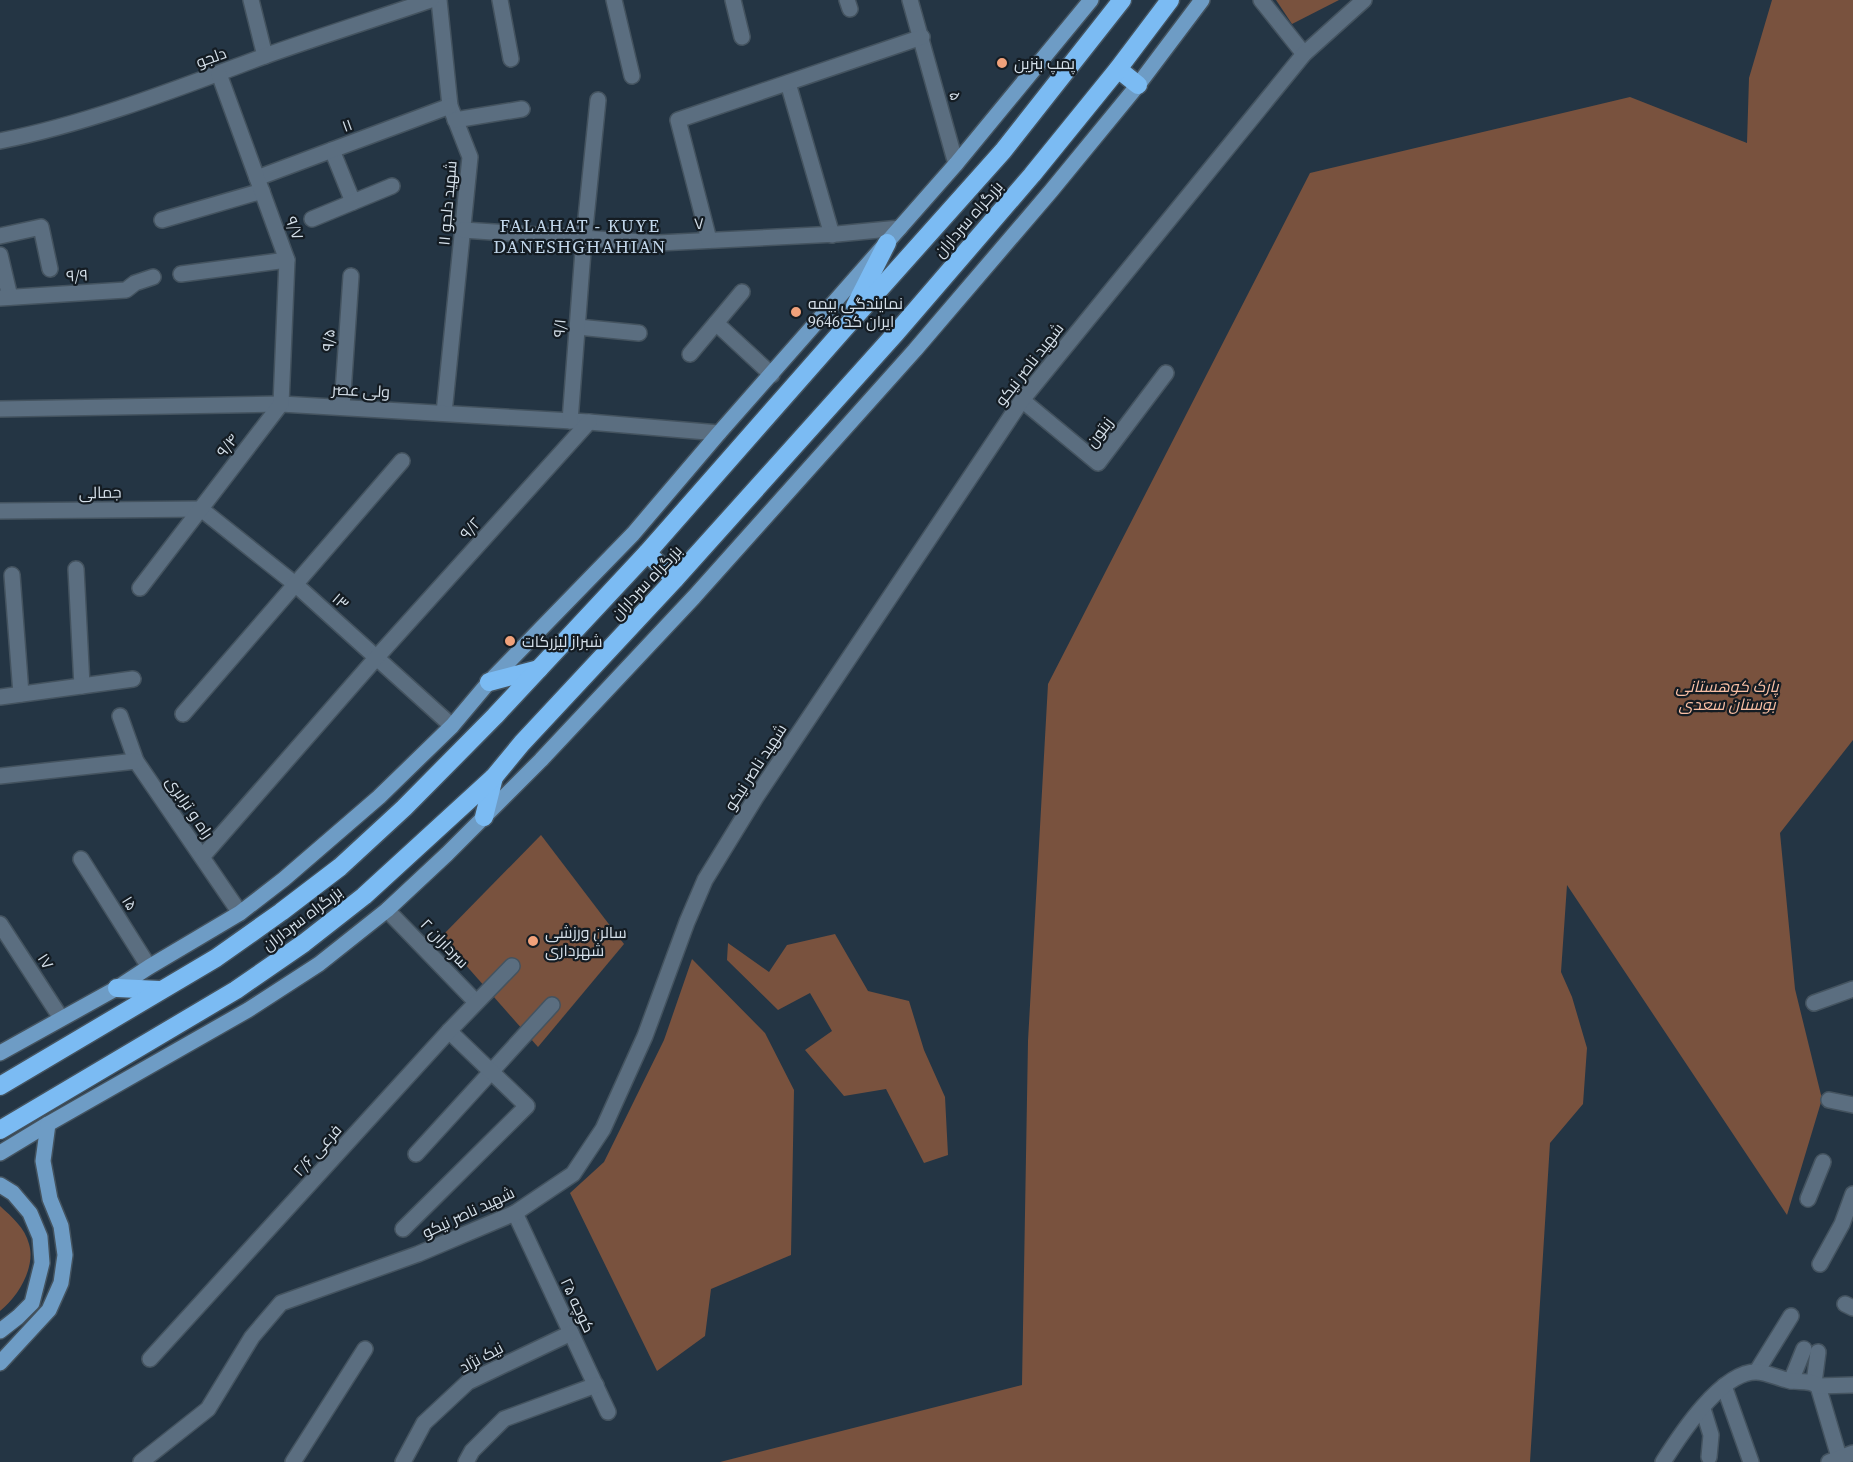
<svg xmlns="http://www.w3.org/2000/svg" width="1853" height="1462" font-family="'Source Serif 4',Cairo,serif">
<rect width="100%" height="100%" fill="#243544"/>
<g fill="#79523e">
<path d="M 1276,0 L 1339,0 L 1292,24 Z"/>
<path d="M 1772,0 L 1853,0 L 1853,740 L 1780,833 L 1795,989 L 1822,1099 L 1787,1215 L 1567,885 L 1561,972 L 1572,997 L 1587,1048 L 1583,1104 L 1550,1143 L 1530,1462 L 720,1462 L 1022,1385 L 1028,1041 L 1048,684 L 1310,173 L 1630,97 L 1747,143 L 1749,78 Z"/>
<path d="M 541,835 L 624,944 L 538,1047 L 441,937 Z"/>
<path d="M 835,934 L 868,991 L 909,1001 L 924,1050 L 945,1097 L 948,1155 L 924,1163 L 886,1089 L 844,1096 L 805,1050 L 832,1031 L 810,993 L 778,1010 L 727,960 L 728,943 L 769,972 L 787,945 Z"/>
<path d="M 692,959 L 765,1033 L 794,1090 L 791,1255 L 711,1289 L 705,1336 L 657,1371 L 570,1193 L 604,1162 L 664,1040 Z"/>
<path d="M 0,1206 C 12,1217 25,1228 29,1244 C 36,1267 18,1297 0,1311 Z"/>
</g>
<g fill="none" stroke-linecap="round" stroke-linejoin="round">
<g stroke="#44535f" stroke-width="18">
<g id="minor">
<path d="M 251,0 L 265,56"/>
<path d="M 439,0 L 450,106 L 470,157 L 444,413"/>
<path d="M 500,0 L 511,59"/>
<path d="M 614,0 L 632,76"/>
<path d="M 733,0 L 742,37"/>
<path d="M 847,0 L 850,9"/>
<path d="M 910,0 L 956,164"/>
<path d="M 1261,0 L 1304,54"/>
<path d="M 788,83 L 832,235"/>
<path d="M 455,120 L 522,109"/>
<path d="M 0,141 C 90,123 176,89 262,57 C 318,37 375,19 431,0"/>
<path d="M 332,150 L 353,202"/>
<path d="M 257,178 L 450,106"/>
<path d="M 312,219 L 392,186"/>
<path d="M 162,220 L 262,191"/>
<path d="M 463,230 L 658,243 L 837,234 L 900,228"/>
<path d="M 0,236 L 41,227 L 50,269"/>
<path d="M 709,240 L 678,120 L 922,37"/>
<path d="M 0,255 L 10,297"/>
<path d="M 181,274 L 287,260"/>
<path d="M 0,298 L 126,290 L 135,283 L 153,277"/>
<path d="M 716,323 L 772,375"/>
<path d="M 578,327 L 639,333"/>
<path d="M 690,354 L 742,292"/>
<path d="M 1022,400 L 1098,463 L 1166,373"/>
<path d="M 342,407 L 351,276"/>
<path d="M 0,409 L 281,404 L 589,422 L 719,433"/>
<path d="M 570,421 L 584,238 L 598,100"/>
<path d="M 201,509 L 295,584 L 452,726"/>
<path d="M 0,511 L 201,509"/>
<path d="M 76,569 L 82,686"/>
<path d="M 12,575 L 21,694"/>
<path d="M 140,588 L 281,404 L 287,260 L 219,74"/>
<path d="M 0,697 L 133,679"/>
<path d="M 183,714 L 402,461"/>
<path d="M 120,716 L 136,761 L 240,913"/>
<path d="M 0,776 L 136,761"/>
<path d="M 202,857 L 377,657 L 589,422"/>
<path d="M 81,859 L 149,967"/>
<path d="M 387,910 L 476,1002"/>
<path d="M 0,924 L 61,1018"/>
<path d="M 1814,1003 L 1853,989"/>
<path d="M 1829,1100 L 1853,1105"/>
<path d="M 416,1154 L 552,1005"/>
<path d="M 1808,1199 L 1823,1162"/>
<path d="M 515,1213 L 608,1412"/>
<path d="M 403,1229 L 527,1106 L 449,1031"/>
<path d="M 1820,1264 L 1842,1224 L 1853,1194"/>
<path d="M 1845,1304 L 1853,1308"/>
<path d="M 150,1359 L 449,1031 L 512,966"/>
<path d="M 1757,1371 L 1791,1316"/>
<path d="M 1791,1381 L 1804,1349"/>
<path d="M 1814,1383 L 1818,1352"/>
<path d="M 1724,1386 L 1751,1462"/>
<path d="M 1818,1386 L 1839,1457"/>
<path d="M 1703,1409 L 1711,1435 L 1709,1457"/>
<path d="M 141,1462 L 208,1409 L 252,1337 L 281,1303 L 418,1254 L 515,1213 L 573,1174 L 603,1129 L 645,1036 L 687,922 L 705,880 L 756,797 L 1022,400 L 1304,54 L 1364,0"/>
<path d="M 293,1462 L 365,1349"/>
<path d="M 403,1462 L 424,1423 L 468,1382 L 571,1333"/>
<path d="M 466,1462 L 472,1451 L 504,1419 L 596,1385"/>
<path d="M 1663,1462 C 1680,1435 1721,1372 1756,1372 C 1766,1372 1778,1378 1787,1380 C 1797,1383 1810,1379 1818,1386 L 1853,1385"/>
<path d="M 1829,1462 L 1853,1453"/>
</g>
</g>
<g stroke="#44535f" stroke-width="18">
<g id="major">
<path d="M 0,1053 L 117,988 L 149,967 L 240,913 L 284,879 L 379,797 L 452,726 L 489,682 L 633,534 L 719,433 L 956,164 L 1091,0"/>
<path d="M 0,1153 L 48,1124 L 248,1010 L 319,964 L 387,910 L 447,854 L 541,760 L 694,597 L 915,350 L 1051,191 L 1138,85 L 1202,0"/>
<path d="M 0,1185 L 13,1193 L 30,1213 L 40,1237 L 42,1263 L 32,1303 L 18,1317 L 0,1331"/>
<path d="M 0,1363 L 49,1310 L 61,1283 L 65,1255 L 61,1226 L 50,1199 L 43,1161 L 48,1124"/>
</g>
</g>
<g stroke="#44535f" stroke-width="21">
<g id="highway">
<path d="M 1118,69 L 1138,85"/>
<path d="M 855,306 L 887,243"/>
<path d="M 647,553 L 675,579"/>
<path d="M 489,682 L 539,669"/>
<path d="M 484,817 L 494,777"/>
<path d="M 117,988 L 160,990"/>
<path d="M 0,1086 L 216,958 L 281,912 L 340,867 L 404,808 L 495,716 L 647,553 L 844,329 L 1003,151 L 1122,0"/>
<path d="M 0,1130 L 236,990 L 304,943 L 364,896 L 494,777 L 522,743 L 675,579 L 896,333 L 1032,175 L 1118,69 L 1170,0"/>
</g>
</g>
<use href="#minor" stroke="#5b6e80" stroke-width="15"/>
<use href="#major" stroke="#6e9cc5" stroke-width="15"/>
<use href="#highway" stroke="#7bbbf3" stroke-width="18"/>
</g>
<g fill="#f1a27b" stroke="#141c23" stroke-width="2">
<circle cx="1002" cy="63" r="6"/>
<circle cx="796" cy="312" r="6"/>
<circle cx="510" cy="641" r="6"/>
<circle cx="533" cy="941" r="6"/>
</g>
<g text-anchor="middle" stroke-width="4.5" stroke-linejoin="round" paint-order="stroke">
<g font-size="16" fill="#d4dfe9" stroke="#141c23">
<text transform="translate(211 57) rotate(-20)" y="6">دلجو</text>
<text transform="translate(956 96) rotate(75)" y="6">۵</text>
<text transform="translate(347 125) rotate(-20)" y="6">۱۱</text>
<text transform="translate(447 203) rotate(-85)" y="6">شهید دلجو ۱۱</text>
<text transform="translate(968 219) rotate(-49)" y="6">بزرگراه سرداران</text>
<text transform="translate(699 223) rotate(-3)" y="6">۷</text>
<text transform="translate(295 228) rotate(70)" y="6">۹/۷</text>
<text transform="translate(77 275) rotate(-3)" y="6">۹/۹</text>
<text transform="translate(559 328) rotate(-85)" y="6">۹/۱</text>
<text transform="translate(328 340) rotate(-86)" y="6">۹/۵</text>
<text transform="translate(1029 364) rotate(-52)" y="6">شهید ناصر نیکو</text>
<text transform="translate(361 390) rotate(3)" y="6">ولی عصر</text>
<text transform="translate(1099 432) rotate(-53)" y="6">زیتون</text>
<text transform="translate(227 445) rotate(-52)" y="6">۹/۴</text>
<text transform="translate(100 492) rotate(-1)" y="6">جمالی</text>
<text transform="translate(470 528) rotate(-48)" y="6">۹/۲</text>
<text transform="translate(646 582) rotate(-47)" y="6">بزرگراه سرداران</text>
<text transform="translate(341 601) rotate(41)" y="6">۱۳</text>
<text transform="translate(755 767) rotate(-57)" y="6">شهید ناصر نیکو</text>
<text transform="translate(190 807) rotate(56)" y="6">راه و ترابری</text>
<text transform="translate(130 903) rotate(58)" y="6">۱۵</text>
<text transform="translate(302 918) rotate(-37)" y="6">بزرگراه سرداران</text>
<text transform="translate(445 943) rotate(46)" y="6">سرداران ۲</text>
<text transform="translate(46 961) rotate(57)" y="6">۱۷</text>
<text transform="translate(317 1150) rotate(-48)" y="6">فرعی ۲/۶</text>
<text transform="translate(468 1212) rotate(-25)" y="6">شهید ناصر نیکو</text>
<text transform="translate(578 1305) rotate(65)" y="6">کوچه ۲۵</text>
<text transform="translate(481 1357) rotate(-28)" y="6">نیک نژاد</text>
</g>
<g font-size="16" fill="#d4dfe9" stroke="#141c23" text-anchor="start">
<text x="1014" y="69">پمپ بنزین</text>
<text x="808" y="309">نمایندگی بیمه<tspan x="808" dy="18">ایران کد 9646</tspan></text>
<text x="522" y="647">شبراز لیزرکات</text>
<text x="545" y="938">سالن ورزشی<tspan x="545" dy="18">شهرداری</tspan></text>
</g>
<g font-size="16" font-style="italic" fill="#fac0a5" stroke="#141c23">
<text x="1727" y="692">پارک کوهستانی<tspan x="1727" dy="18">بوستان سعدی</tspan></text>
</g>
<g font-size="18" letter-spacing="1.5" fill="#c2d7eb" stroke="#141c23">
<text x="580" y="232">FALAHAT - KUYE<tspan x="580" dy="21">DANESHGHAHIAN</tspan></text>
</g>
</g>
</svg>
